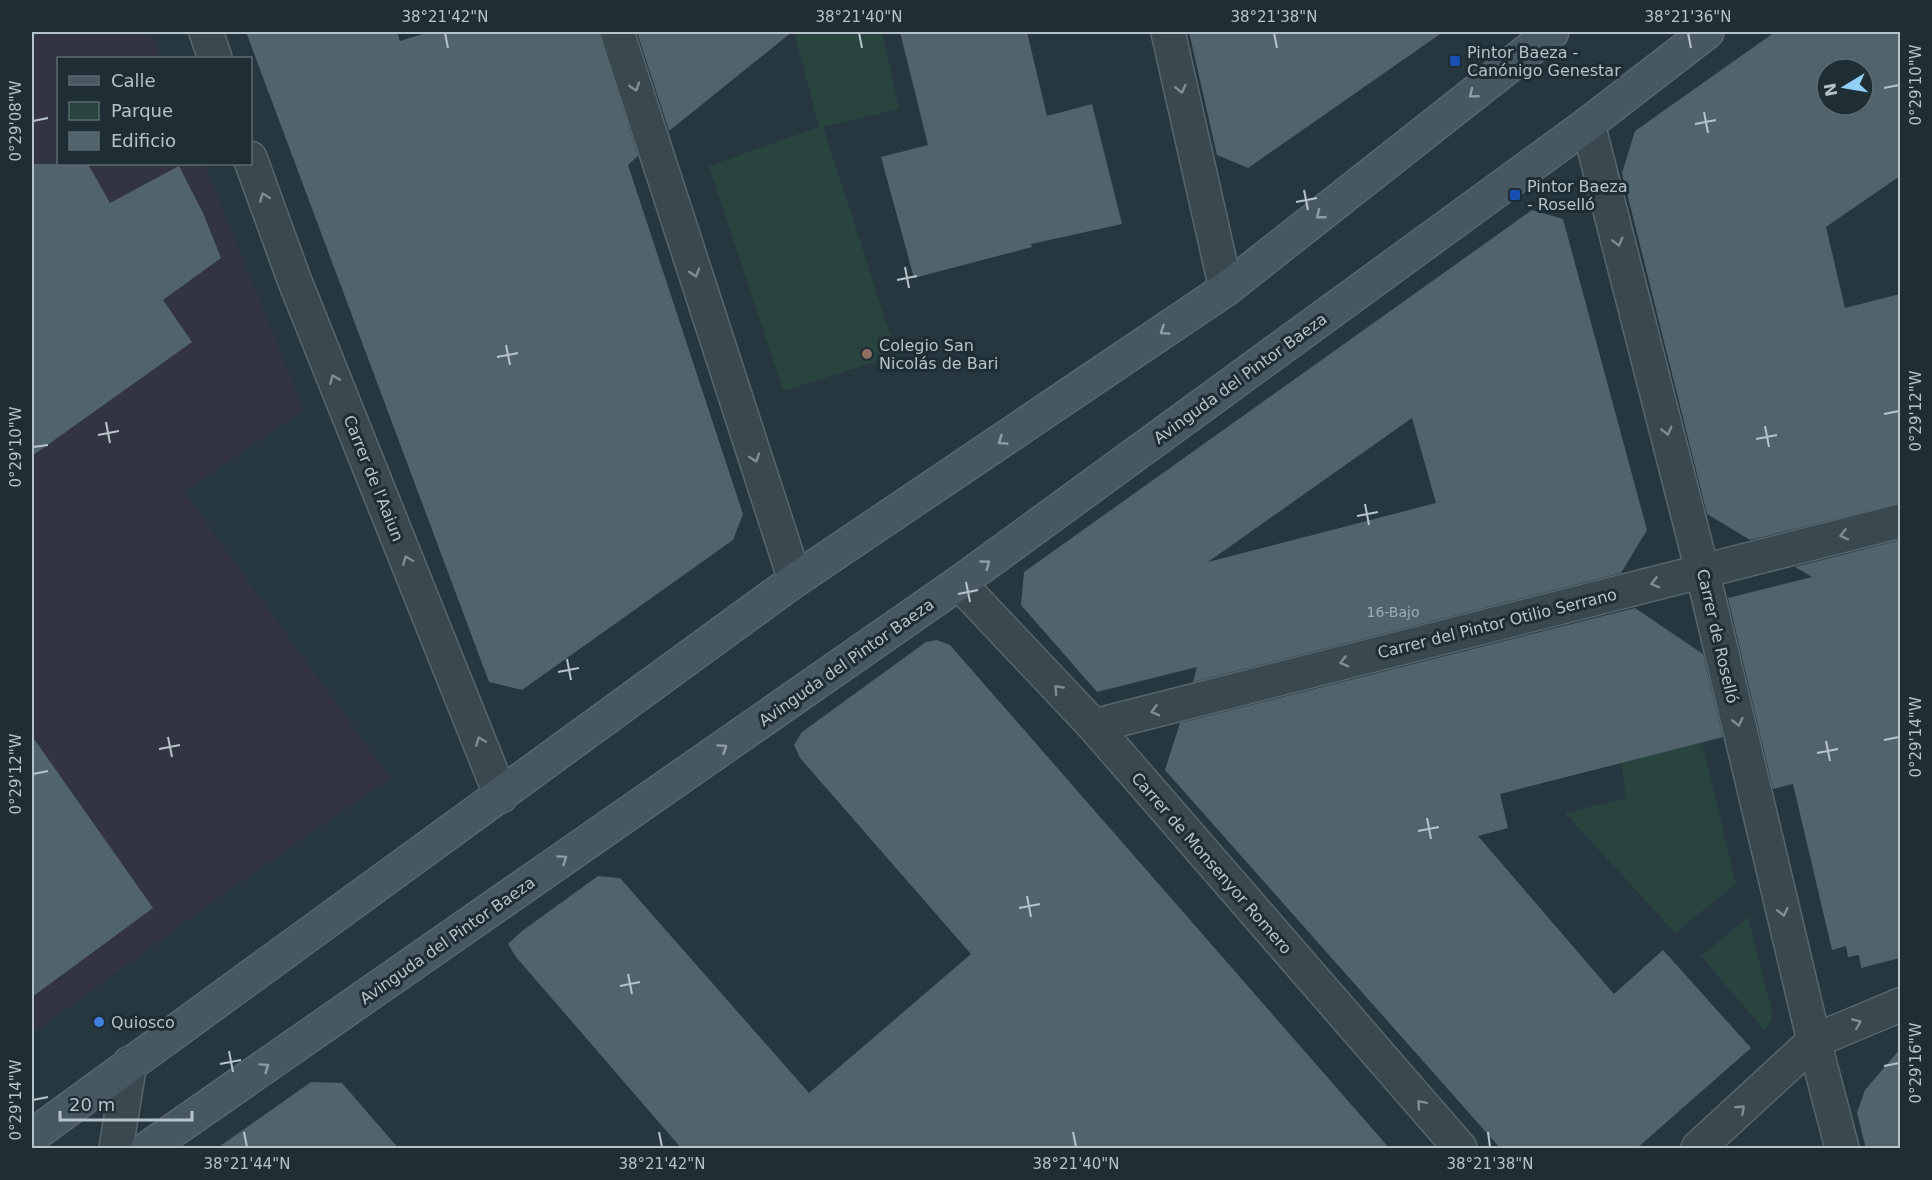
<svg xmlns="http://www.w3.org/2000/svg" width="1932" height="1180" font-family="'DejaVu Sans',sans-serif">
<rect width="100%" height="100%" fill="#263740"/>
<path fill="#323441" d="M 32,32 L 150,32 L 161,58 L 58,58 L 58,164 L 204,164 L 304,410 L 184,492 L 390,778 L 215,900 L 32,1034 Z"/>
<g fill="#29433f">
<path d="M 794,32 L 882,32 L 899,109 L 823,127 L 897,355 L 783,391 L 709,166 L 819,127 Z"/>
<path d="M 1702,742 L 1736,884 L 1675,933 L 1565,813 L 1626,798 L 1621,763 Z"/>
<path d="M 1748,917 L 1773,1016 L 1765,1031 L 1701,956 Z"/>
</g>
<g fill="#51646d" fill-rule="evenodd">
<path d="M 246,32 L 397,32 L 400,41 L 429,32 L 599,32 L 638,156 L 628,165 L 743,514 L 733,540 L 522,690 L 489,682 Z"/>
<path d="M 637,32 L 792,32 L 669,131 Z"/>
<path d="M 900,32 L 1027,32 L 1047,116 L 1092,104 L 1122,224 L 1031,244 L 1032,247 L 914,278 L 881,157 L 928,145 Z"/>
<path d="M 1189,32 L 1443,32 L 1248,168 L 1217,155 Z"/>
<path d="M 1775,32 L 1900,32 L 1900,176 L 1826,227 L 1845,308 L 1900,294 L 1900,503 L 1750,540 L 1707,514 L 1622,173 L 1635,131 ZM 1827,69 L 1863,69 L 1863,105 L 1827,105 Z"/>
<path d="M 32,164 L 88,164 L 110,203 L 179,166 L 203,213 L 221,258 L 163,300 L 192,342 L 32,456 Z"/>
<path d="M 1532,210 L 1563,219 L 1647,530 L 1621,573 L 1193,682 L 1197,667 L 1097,692 L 1021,605 L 1024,572 ZM 1412,418 L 1436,503 L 1208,562 Z"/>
<path d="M 1900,540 L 1900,958 L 1861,968 L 1859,955 L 1848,957 L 1846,946 L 1832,950 L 1793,784 L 1773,789 L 1728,598 L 1812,577 L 1795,567 Z"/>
<path d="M 1635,608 L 1703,654 L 1723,737 L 1500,794 L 1508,828 L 1478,836 L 1614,994 L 1663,950 L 1751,1048 L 1636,1149 L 1501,1149 L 1165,770 L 1180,723 Z"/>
<path d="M 937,640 L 950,645 L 1390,1149 L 682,1149 L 516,957 L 508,944 L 522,931 L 598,876 L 620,878 L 809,1093 L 971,954 L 800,758 L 794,745 L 802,732 L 926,642 Z"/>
<path d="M 32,736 L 153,908 L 32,997 Z"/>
<path d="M 1900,1049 L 1900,1149 L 1866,1149 L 1857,1113 L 1865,1090 Z"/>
<path d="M 311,1082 L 342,1083 L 399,1149 L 216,1149 Z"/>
</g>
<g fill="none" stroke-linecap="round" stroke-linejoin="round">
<g stroke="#58666d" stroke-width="36">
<g id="street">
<path d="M 206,32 L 215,58"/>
<path d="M 617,32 L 795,580"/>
<path d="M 1168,32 L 1226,289"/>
<path d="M 1588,124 L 1702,570 L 1814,1041 L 1842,1148"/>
<path d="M 250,158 L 294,279 L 501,796"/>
<path d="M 959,583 L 1094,726 L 1460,1148"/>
<path d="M 1094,726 L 1900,521"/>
<path d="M 116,1148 L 130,1063"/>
<path d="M 1698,1148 L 1814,1041 L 1900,1005"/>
</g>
</g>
<g stroke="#58666d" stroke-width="36">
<g id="secondary">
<path d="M 32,1136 L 795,580 L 1226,289 L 1552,32"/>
<path d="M 148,1148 L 959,583 L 1588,124 L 1707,32"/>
</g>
</g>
<use href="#street" stroke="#3a4850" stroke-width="33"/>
<use href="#secondary" stroke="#485863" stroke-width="33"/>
</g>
<defs><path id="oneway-chevron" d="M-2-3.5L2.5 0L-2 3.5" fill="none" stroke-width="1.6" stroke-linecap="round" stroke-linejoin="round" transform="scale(1.5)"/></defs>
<g stroke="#7f8c93">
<use href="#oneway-chevron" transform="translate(635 87) rotate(72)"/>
<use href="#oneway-chevron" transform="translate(1181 89) rotate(77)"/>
<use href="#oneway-chevron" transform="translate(264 197) rotate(-110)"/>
<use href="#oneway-chevron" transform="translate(1618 242) rotate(76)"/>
<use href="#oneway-chevron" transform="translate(695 273) rotate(72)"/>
<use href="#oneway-chevron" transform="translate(334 379) rotate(-112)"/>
<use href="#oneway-chevron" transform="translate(1667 431) rotate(76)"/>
<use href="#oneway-chevron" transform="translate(755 458) rotate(72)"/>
<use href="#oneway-chevron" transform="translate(1844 535) rotate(166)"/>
<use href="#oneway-chevron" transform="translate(407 560) rotate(-112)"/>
<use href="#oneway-chevron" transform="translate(1655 583) rotate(166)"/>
<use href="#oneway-chevron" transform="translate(1344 662) rotate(166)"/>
<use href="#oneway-chevron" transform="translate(1058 689) rotate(-133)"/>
<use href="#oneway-chevron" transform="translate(1155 711) rotate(166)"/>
<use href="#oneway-chevron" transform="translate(1738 722) rotate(77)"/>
<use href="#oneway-chevron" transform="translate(480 741) rotate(-112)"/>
<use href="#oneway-chevron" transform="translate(1783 912) rotate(77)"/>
<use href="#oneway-chevron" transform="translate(1857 1023) rotate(-23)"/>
<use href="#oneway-chevron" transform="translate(1421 1104) rotate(-131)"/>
<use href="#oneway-chevron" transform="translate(1741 1109) rotate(-43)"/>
</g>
<g stroke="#909ea6">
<use href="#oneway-chevron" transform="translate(1473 94) rotate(141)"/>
<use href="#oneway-chevron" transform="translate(1320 215) rotate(142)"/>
<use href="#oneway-chevron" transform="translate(1164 331) rotate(146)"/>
<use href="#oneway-chevron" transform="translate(1002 441) rotate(146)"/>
<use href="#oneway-chevron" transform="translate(986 564) rotate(-36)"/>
<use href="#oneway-chevron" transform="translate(723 748) rotate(-35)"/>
<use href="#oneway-chevron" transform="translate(563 859) rotate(-35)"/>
<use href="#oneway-chevron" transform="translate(265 1067) rotate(-35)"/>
</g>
<path fill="none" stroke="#b7c3ca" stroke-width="2" d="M 445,33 L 448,48M 859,33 L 862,48M 1274,33 L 1277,48M 1688,33 L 1691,48M 1884,88 L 1899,85M 1704,112 L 1708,133M 33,121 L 48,118M 1695,124 L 1716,120M 1304,190 L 1308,210M 1296,202 L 1317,198M 905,267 L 909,288M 897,280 L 917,276M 506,345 L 510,365M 497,357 L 518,353M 1884,414 L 1899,411M 106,422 L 110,443M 1765,426 L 1769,447M 98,435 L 119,431M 1756,439 L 1777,435M 33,447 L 48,445M 1365,504 L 1369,525M 1357,516 L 1378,512M 966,582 L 970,602M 958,594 L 978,590M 567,659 L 571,680M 558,672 L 579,668M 168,737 L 172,757M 1884,740 L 1899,737M 1826,741 L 1830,761M 159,749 L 180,745M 1817,753 L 1838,749M 33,774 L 48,771M 1427,818 L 1431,839M 1418,831 L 1439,827M 1027,896 L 1031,917M 1019,908 L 1040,904M 628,974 L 632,994M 620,986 L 640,982M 229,1051 L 233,1072M 220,1064 L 241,1060M 1884,1066 L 1899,1063M 33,1100 L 48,1097M 244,1132 L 247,1147M 659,1132 L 662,1147M 1073,1132 L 1076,1147M 1488,1132 L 1490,1147"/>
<g fill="#1a4fb4" stroke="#1f2d35" stroke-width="2">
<rect x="1449" y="55" width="12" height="12" rx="3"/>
<rect x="1509" y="189" width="12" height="12" rx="3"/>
</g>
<circle fill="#8d6e63" stroke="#1f2d35" stroke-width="2" cx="867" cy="354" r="6"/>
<circle fill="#3f7fe0" stroke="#1f2d35" stroke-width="2" cx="99" cy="1022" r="6"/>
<g text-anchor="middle" stroke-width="6" stroke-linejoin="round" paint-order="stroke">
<g font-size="14" fill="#9eabb3">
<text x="1393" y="617">16-Bajo</text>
</g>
<g font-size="16" fill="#b7c3ca" stroke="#1f2d35" text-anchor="start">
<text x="1467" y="58">Pintor Baeza -<tspan x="1467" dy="18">Canónigo Genestar</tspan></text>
<text x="1527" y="192">Pintor Baeza<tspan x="1527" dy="18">- Roselló</tspan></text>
<text x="879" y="351">Colegio San<tspan x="879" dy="18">Nicolás de Bari</tspan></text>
<text x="111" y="1028">Quiosco</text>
</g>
<g font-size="16" fill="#b7c3ca" stroke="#1f2d35">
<text transform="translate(1240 378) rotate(-36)" y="6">Avinguda del Pintor Baeza</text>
<text transform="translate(374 478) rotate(68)" y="6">Carrer de l'Aaiun</text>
<text transform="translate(1497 623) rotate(-14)" y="6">Carrer del Pintor Otilio Serrano</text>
<text transform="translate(1718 636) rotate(77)" y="6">Carrer de Roselló</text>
<text transform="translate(846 662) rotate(-35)" y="6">Avinguda del Pintor Baeza</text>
<text transform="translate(1212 863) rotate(49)" y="6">Carrer de Monsenyor Romero</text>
<text transform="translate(447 940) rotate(-35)" y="6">Avinguda del Pintor Baeza</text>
</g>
</g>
<rect width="1932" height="1180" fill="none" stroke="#1f2d35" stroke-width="66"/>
<rect x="57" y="57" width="195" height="108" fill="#1f2d35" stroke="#5c6971" stroke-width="1.5"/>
<rect x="69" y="76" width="30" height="9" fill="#485863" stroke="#5c6971" stroke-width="1.5"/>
<text x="111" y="87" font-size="18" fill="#b7c3ca">Calle</text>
<rect x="69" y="102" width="30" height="18" fill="#29433f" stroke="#5c6971" stroke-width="1.5"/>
<text x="111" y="117" font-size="18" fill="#b7c3ca">Parque</text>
<rect x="69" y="132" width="30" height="18" fill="#51646d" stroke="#5c6971" stroke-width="1.5"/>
<text x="111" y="147" font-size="18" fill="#b7c3ca">Edificio</text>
<g transform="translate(1845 87) rotate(259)"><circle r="28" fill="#1f2d35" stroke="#5c6971" stroke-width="1.5"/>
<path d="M0-4.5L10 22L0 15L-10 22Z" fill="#91cff6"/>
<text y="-9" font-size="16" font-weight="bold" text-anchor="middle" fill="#b7c3ca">N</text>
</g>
<path d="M60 1111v9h132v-9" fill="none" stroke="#b7c3ca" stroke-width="3"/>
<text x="69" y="1111" font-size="18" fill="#b7c3ca" stroke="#1f2d35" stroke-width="4.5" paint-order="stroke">20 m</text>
<rect x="33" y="33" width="1866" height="1114" fill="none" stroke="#b7c3ca" stroke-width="2"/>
<g font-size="15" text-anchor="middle" fill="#b7c3ca">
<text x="445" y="22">38°21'42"N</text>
<text x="859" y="22">38°21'40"N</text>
<text x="1274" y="22">38°21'38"N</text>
<text x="1688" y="22">38°21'36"N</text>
<text transform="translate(1916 85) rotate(-90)" y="5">0°29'10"W</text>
<text transform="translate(16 121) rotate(-90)" y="5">0°29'08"W</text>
<text transform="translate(1916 411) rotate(-90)" y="5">0°29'12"W</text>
<text transform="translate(16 447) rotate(-90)" y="5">0°29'10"W</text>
<text transform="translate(1916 737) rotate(-90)" y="5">0°29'14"W</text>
<text transform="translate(16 774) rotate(-90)" y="5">0°29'12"W</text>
<text transform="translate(1916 1063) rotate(-90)" y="5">0°29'16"W</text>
<text transform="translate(16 1100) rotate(-90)" y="5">0°29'14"W</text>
<text x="247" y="1169">38°21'44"N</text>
<text x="662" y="1169">38°21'42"N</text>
<text x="1076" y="1169">38°21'40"N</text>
<text x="1490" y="1169">38°21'38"N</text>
</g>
</svg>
